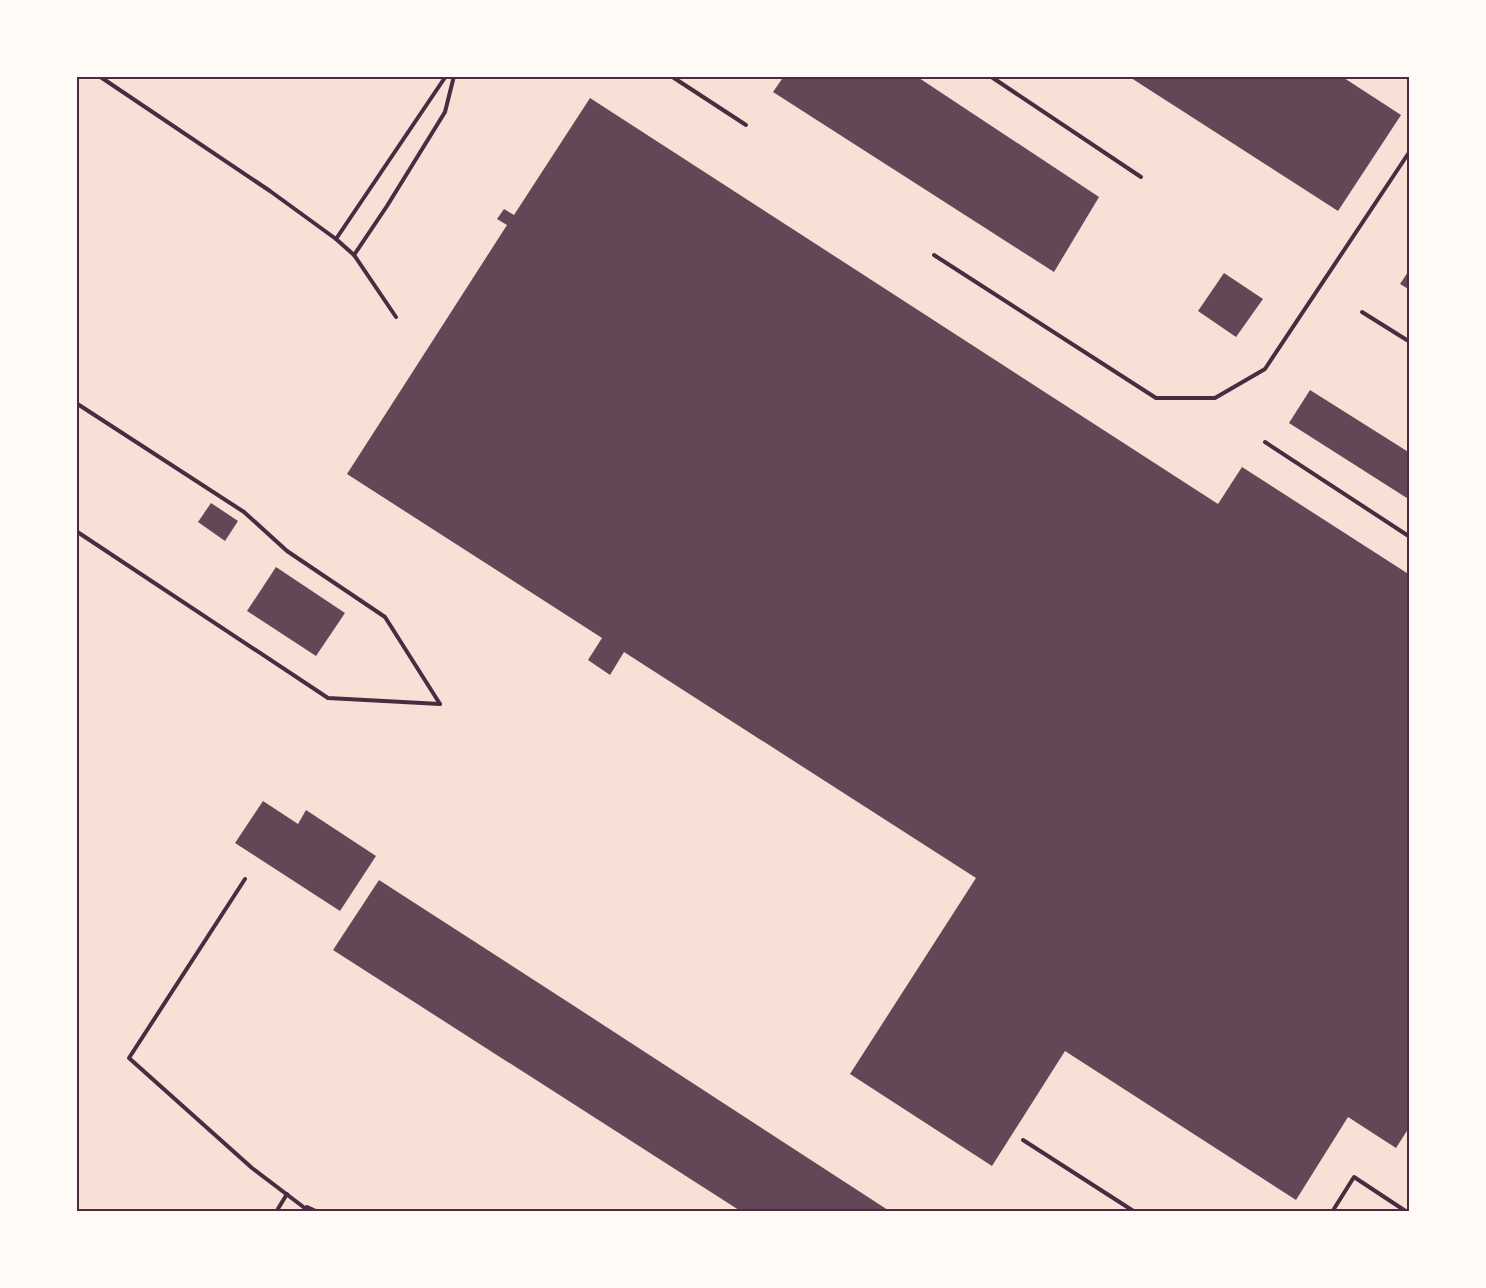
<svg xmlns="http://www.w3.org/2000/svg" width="1486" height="1288" font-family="Ubuntu,sans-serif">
<rect width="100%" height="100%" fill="#f7e1d7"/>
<g fill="#644757">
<path d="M 784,76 L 916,76 L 1099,197 L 1054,272 L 773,92 Z"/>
<path d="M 1128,76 L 1341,76 L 1401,115 L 1338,211 Z"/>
<path d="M 590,98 L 1218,504 L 1242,467 L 1410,575 L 1410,1126 L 1396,1148 L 1348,1117 L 1296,1200 L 1065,1051 L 992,1166 L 850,1074 L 976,878 L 624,652 L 610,675 L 588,660 L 602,638 L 347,474 L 507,225 L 497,219 L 504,209 L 514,215 Z"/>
<path d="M 1410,269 L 1410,290 L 1400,284 Z"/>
<path d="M 1224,273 L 1263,299 L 1236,337 L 1198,311 Z"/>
<path d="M 1310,390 L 1410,453 L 1410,500 L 1289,423 Z"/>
<path d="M 211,503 L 238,521 L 225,541 L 198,522 Z"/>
<path d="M 276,567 L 345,613 L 316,656 L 247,611 Z"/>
<path d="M 263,801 L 298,824 L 306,810 L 376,856 L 340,911 L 235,843 Z"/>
<path d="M 379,880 L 568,1002 L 891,1212 L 742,1212 L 333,950 Z"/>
</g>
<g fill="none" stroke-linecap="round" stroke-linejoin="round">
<g stroke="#4a2c40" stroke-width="4">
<path d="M 99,76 L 270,191 L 336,239 L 446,76"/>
<path d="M 671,76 L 746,125"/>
<path d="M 990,76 L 1141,177"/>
<path d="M 336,239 L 354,255 L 396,317"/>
<path d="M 354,255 L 387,206 L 445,112 L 454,76"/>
<path d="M 934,255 L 1156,398 L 1215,398 L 1265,369 L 1410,151"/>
<path d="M 1362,312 L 1410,342"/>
<path d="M 76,403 L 244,512 L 287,551 L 385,617 L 440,704"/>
<path d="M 1265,442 L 1410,537"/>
<path d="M 76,531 L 328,698 L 440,704"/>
<path d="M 245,879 L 129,1058 L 252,1168 L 310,1212"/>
<path d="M 1023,1140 L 1135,1212"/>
<path d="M 307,1207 L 318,1212"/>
<path d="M 276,1212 L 287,1194"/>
<path d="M 1332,1212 L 1354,1177 L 1407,1212"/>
</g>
</g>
<rect width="1486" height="1288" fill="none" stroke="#fffaf5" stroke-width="155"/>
<rect x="78" y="78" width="1330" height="1132" fill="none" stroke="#4a2c40" stroke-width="2"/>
</svg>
